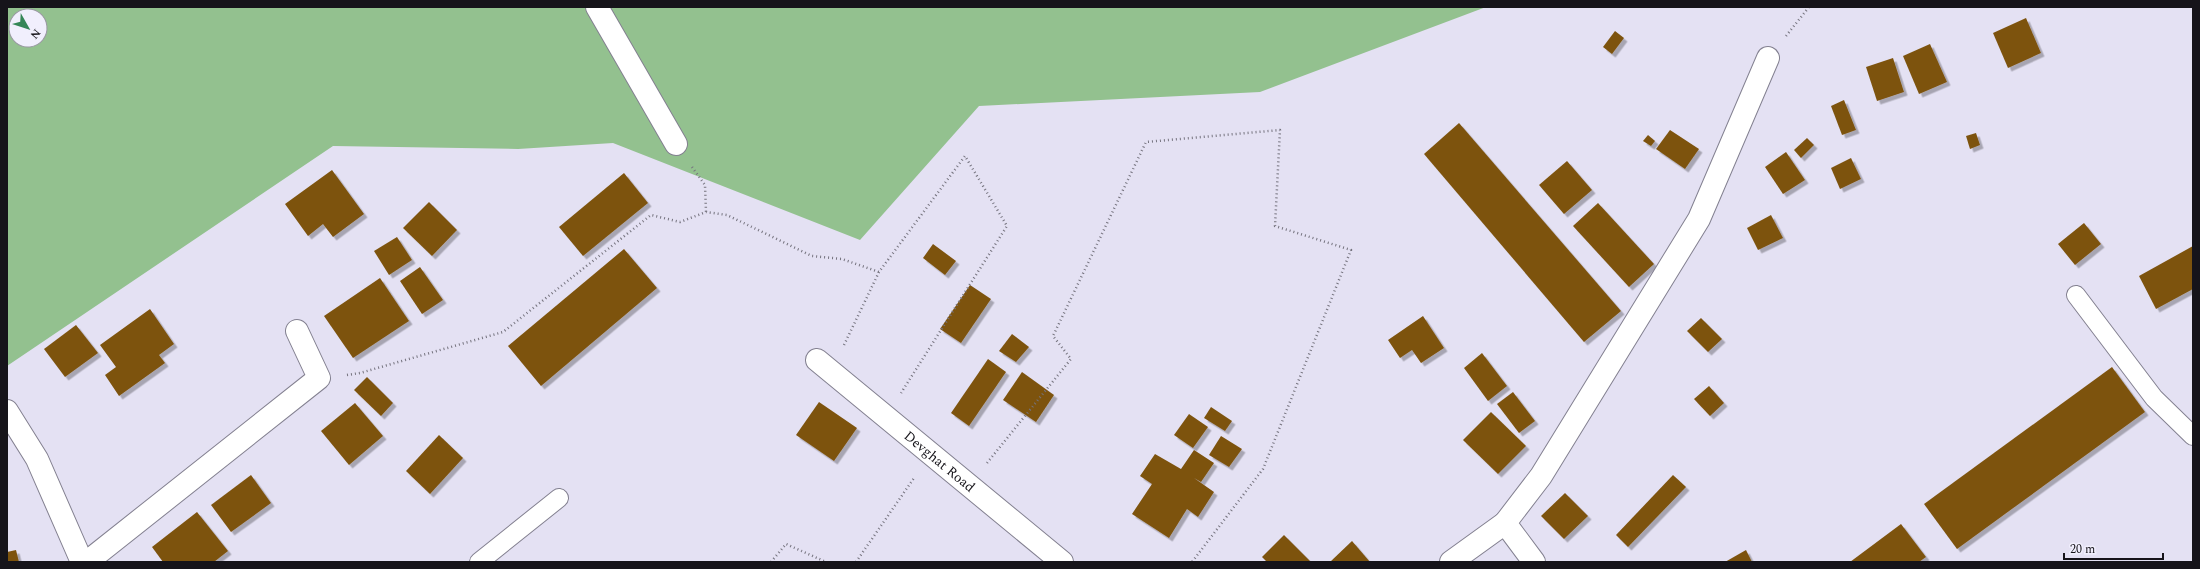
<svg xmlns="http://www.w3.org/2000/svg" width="2200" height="569" font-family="Spectral,serif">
<defs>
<filter id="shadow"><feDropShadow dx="3.5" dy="3.5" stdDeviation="0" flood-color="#0004"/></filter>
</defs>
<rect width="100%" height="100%" fill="#e4e1f3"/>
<path fill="#93c18f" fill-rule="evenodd" d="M 7,7 L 1486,7 L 1260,92 L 979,106 L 860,240 L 613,143 L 518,149 L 333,146 L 7,366 ZM 16,16 L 40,16 L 40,40 L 16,40 Z"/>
<g fill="#7d530e" filter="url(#shadow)">
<path d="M 2026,18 L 2041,53 L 2008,68 L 1993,33 Z"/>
<path d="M 1615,31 L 1624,38 L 1612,54 L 1603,47 Z"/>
<path d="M 1930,44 L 1947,82 L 1919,94 L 1903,56 Z"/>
<path d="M 1893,58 L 1904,92 L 1877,101 L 1866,67 Z"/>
<path d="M 1844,100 L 1856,130 L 1842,135 L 1831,106 Z"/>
<path d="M 1459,123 L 1621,311 L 1584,342 L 1424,154 Z"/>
<path d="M 1670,130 L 1699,149 L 1685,169 L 1656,149 Z"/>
<path d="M 1976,133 L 1980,145 L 1970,149 L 1966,136 Z"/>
<path d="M 1648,135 L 1655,141 L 1651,146 L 1643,141 Z"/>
<path d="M 1807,138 L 1814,145 L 1801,158 L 1794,150 Z"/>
<path d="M 1786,152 L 1805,180 L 1783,194 L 1765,167 Z"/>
<path d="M 1851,158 L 1861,179 L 1840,189 L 1831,168 Z"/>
<path d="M 1567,161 L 1592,190 L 1564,214 L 1539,185 Z"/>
<path d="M 332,170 L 364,214 L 333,237 L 323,224 L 308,236 L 285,204 Z"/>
<path d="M 624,173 L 648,203 L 583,256 L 559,227 Z"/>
<path d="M 429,202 L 457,230 L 432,256 L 403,228 Z"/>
<path d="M 1598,203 L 1654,264 L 1629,287 L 1573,226 Z"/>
<path d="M 1771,215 L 1783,238 L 1758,250 L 1747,228 Z"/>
<path d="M 2084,223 L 2101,244 L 2075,265 L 2058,244 Z"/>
<path d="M 397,237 L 412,260 L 389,275 L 374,251 Z"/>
<path d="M 933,244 L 956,261 L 945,275 L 923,258 Z"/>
<path d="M 2193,246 L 2193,289 L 2156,309 L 2139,276 Z"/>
<path d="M 624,249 L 657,288 L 541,386 L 508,346 Z"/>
<path d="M 420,267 L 443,300 L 422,314 L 400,281 Z"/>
<path d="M 380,278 L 409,321 L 353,358 L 324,316 Z"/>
<path d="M 970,285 L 991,299 L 961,343 L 940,329 Z"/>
<path d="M 150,309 L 174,344 L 159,355 L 165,363 L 119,396 L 105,375 L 116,367 L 100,345 Z"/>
<path d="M 1423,316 L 1444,348 L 1421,363 L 1412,350 L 1400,358 L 1388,340 Z"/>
<path d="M 1701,318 L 1722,339 L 1708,352 L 1687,331 Z"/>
<path d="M 76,325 L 98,353 L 65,377 L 44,349 Z"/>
<path d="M 1012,334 L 1029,347 L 1016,362 L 999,351 Z"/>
<path d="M 1482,353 L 1507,386 L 1488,401 L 1464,368 Z"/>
<path d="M 988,359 L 1006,372 L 969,426 L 951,413 Z"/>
<path d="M 2112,367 L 2145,412 L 1957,549 L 1924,504 Z"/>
<path d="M 1022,372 L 1054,395 L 1036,422 L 1003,400 Z"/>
<path d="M 367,377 L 393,403 L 381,416 L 354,390 Z"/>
<path d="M 1709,386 L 1724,403 L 1710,416 L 1694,399 Z"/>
<path d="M 1513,392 L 1535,421 L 1519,433 L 1497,404 Z"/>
<path d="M 819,402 L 857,428 L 834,461 L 796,435 Z"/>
<path d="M 355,403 L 383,436 L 349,465 L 321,431 Z"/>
<path d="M 1211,407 L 1232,421 L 1225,431 L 1204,418 Z"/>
<path d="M 1491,412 L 1526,446 L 1498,474 L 1463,440 Z"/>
<path d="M 1189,414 L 1208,427 L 1193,448 L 1174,435 Z"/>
<path d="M 439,435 L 463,458 L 430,494 L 406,471 Z"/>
<path d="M 1221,436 L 1242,449 L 1229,467 L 1209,455 Z"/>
<path d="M 1194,450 L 1214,463 L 1201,482 L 1194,478 L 1214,492 L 1198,517 L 1187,509 L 1169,538 L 1132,514 L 1152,484 L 1140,476 L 1155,454 L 1181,469 Z"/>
<path d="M 251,475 L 271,503 L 231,532 L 211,505 Z"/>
<path d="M 1673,475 L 1686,487 L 1628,547 L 1616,535 Z"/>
<path d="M 1565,493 L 1588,516 L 1564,539 L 1541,516 Z"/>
<path d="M 197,512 L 228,551 L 214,562 L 163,562 L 152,547 Z"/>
<path d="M 1901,524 L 1926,557 L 1919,562 L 1850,562 Z"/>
<path d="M 1284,535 L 1311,562 L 1267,562 L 1262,557 Z"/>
<path d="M 1352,541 L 1370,562 L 1330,562 Z"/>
<path d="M 16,550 L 19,562 L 7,562 L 7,552 Z"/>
<path d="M 1746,550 L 1752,562 L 1725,562 Z"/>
</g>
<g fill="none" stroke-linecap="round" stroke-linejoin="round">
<g stroke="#838090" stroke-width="20">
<g id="service">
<path d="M 2076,295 L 2154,398 L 2193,436"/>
<path d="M 479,562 L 559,498"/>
</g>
</g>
<g stroke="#838090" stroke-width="24">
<g id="minor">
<path d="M 597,7 L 676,144"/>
<path id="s1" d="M 817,360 L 1062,562"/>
<path d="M 7,411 L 37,459 L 82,562"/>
<path d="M 87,562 L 319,378 L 297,331"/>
<path d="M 1451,562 L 1505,523"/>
<path d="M 1534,562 L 1505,523 L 1541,476 L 1699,219 L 1768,58"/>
</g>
</g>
<g stroke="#75737e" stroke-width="2.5" stroke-dasharray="1 3" stroke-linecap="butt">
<path d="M 1786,36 L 1809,7"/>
<path d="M 692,167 L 705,185 L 706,212"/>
<path d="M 844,345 L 879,272 L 965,156 L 1007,226 L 901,393"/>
<path d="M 347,375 L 360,373 L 503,332 L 651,215 L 680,222 L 706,212 L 727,215 L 812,256 L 842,259 L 879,272"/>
<path d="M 987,463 L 1071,359 L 1053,336 L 1146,142 L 1280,130 L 1275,226 L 1351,250 L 1263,469 L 1192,562"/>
<path d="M 771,562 L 786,544 L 826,562"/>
<path d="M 856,562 L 914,478"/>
</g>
<use href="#service" stroke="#fff" stroke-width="18"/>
<use href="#minor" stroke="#fff" stroke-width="22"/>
</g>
<g text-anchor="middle" stroke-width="4" stroke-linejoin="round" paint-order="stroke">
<g font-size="14" fill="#16141a" stroke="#f1effd">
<text dy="5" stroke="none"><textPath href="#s1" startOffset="159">Devghat Road</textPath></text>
</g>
</g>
<rect width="2200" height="569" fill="none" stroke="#16141a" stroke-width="16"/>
<g transform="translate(28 28) rotate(129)"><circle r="19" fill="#f1effd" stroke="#9997a2"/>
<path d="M0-3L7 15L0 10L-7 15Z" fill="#358657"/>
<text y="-6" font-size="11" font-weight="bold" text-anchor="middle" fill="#16141a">N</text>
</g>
<path d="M2064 553v6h99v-6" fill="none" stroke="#16141a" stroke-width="2"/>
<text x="2070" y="553" font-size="12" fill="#16141a" stroke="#f1effd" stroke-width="3" paint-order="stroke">20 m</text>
</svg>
